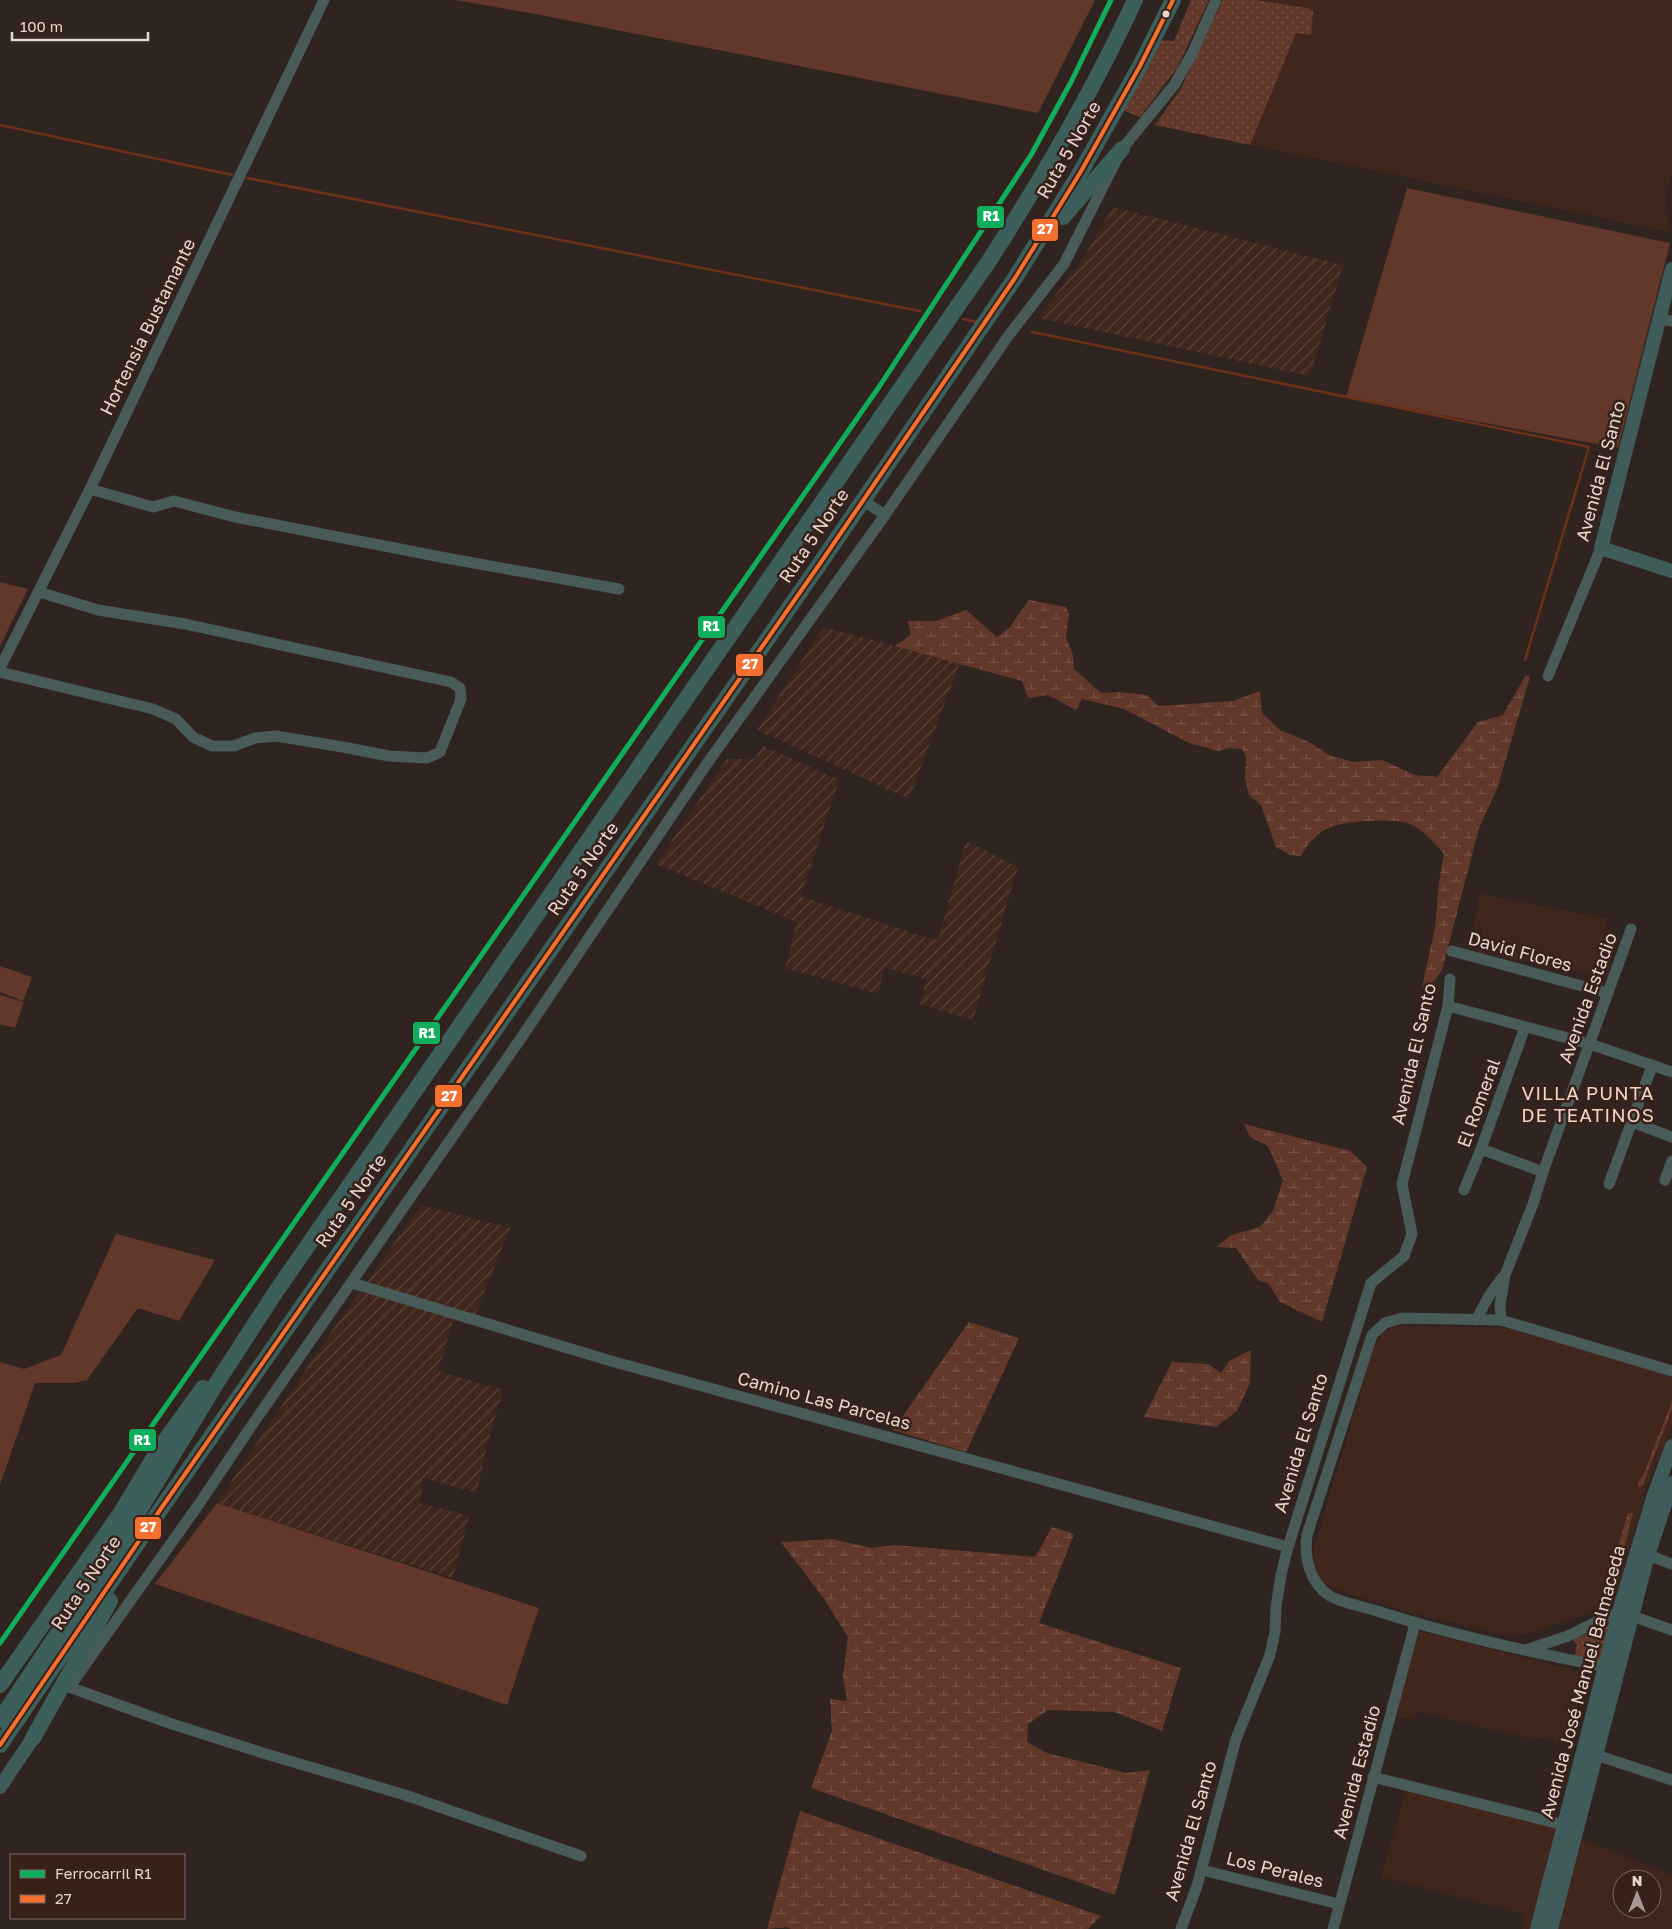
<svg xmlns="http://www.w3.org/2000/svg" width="1672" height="1929" font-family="'Golos Text',sans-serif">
<defs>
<pattern id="industrial-furrows" width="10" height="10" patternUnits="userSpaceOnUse" patternTransform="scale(1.25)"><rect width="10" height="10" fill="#40261c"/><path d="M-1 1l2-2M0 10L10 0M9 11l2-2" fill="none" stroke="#5c453c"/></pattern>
<pattern id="grass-dots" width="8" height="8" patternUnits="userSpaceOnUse" patternTransform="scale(1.25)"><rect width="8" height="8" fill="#613829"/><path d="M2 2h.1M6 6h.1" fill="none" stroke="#785447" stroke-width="1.8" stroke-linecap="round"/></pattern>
<pattern id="wetland-marsh" width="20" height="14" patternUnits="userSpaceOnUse" patternTransform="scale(1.25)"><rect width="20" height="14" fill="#613829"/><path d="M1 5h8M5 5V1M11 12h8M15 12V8" fill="none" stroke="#785447"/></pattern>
</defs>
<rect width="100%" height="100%" fill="#302420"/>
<g fill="#40261c" fill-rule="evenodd">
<path d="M 1223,0 L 1672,0 L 1672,170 L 1666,193 L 1669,232 L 1155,125 L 1180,90 Z"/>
<path d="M 1480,894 L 1608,919 L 1603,941 L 1615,944 L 1608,978 L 1478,952 L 1482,930 L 1473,928 Z"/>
<path d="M 1394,1326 L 1507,1328 L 1666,1371 L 1672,1381 L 1672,1427 L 1646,1489 L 1613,1605 L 1526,1634 L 1512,1636 L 1403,1611 L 1332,1588 L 1321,1580 L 1315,1567 L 1313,1551 L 1373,1350 L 1381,1335 Z"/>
<path d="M 1416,1630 L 1586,1673 L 1568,1745 L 1537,1737 L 1536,1740 L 1417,1711 L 1414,1720 L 1396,1716 Z"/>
<path d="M 1406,1790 L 1549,1826 L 1672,1875 L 1672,1929 L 1522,1929 L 1525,1914 L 1381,1877 ZM 1622,1879 L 1652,1879 L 1652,1909 L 1622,1909 Z"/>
</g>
<g fill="url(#industrial-furrows)">
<path d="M 1113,207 L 1343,265 L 1310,376 L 1038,318 L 1080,263 Z"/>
<path d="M 823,627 L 960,663 L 909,799 L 757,730 Z"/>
<path d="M 763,746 L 839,780 L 801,896 L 924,937 L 938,939 L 966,841 L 1018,867 L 973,1020 L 920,1004 L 926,979 L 885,968 L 878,994 L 785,968 L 797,922 L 656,864 L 727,759 L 755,759 Z"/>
<path d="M 421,1205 L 510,1228 L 471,1325 L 453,1320 L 438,1371 L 503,1390 L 487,1445 L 477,1493 L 423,1478 L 420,1503 L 469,1516 L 453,1578 L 217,1503 L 326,1339 Z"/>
</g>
<g fill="url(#grass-dots)">
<path d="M 1191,0 L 1209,0 L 1177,68 L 1140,117 L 1122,110 L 1159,40 L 1174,41 Z"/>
<path d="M 1223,0 L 1256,0 L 1307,8 L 1313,12 L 1311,35 L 1296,33 L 1250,145 L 1155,125 L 1180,90 Z"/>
<path d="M 1672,1401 L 1672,1409 L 1642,1487 L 1638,1487 L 1638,1482 L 1643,1476 Z"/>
<path d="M 1628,1513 L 1633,1513 L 1611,1603 L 1606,1604 L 1603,1595 Z"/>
<path d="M 1609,1623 L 1601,1662 L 1574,1658 L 1577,1645 L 1573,1640 Z"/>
</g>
<g fill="url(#wetland-marsh)">
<path d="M 1029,600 L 1066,607 L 1069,614 L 1066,638 L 1073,655 L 1074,669 L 1101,693 L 1120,692 L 1147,695 L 1158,706 L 1233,701 L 1260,691 L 1262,713 L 1280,730 L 1309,742 L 1329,755 L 1353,762 L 1382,760 L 1415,775 L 1437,777 L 1478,722 L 1503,715 L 1526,675 L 1530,677 L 1497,789 L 1479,828 L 1442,970 L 1427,993 L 1422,987 L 1435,928 L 1439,882 L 1444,854 C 1434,842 1425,832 1412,825 C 1397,817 1347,821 1331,827 C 1318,831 1307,845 1301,856 L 1290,855 L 1276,847 L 1261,805 L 1249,795 L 1245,778 L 1246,757 L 1242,749 L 1229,748 L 1218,751 L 1189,743 L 1124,709 L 1082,699 L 1076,710 L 1048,695 L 1028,698 L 1022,681 L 895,646 L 911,635 L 908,621 L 936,621 L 966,610 L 997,637 L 1009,628 Z"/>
<path d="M 1244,1124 L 1350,1151 L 1367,1167 L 1322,1322 L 1280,1302 L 1268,1283 L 1259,1281 L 1236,1248 L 1216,1247 L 1231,1235 L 1260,1227 L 1273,1211 L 1283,1180 L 1268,1146 L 1250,1137 Z"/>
<path d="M 969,1322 L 1019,1338 L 966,1452 L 893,1430 Z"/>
<path d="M 1251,1350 L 1250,1383 L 1237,1411 L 1216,1427 L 1144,1417 L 1172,1362 L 1208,1364 L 1221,1373 L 1229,1361 Z"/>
<path d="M 1052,1527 L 1074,1534 L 1039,1623 L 1181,1668 L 1162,1731 L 1115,1712 L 1048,1710 L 1028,1724 L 1027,1742 L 1047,1753 L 1126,1773 L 1150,1770 L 1115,1895 L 811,1788 L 832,1731 L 830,1699 L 847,1701 L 843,1676 L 848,1637 L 822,1596 L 781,1542 L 832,1539 L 872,1548 L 894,1545 L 1035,1557 Z"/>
<path d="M 800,1811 L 1101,1916 L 1088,1929 L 791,1929 L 787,1927 L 767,1929 Z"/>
</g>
<g fill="#613829">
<path d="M 455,0 L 1095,0 L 1038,113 L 530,13 Z"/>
<path d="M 1407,188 L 1670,243 L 1618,448 L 1346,397 Z"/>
<path d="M 0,582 L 28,589 L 0,646 Z"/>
<path d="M 0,966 L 32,977 L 23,1001 L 0,992 Z"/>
<path d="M 0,995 L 24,1002 L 15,1028 L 0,1024 Z"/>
<path d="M 116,1234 L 215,1260 L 179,1321 L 138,1308 L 87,1380 L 74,1383 L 35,1383 L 0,1485 L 0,1362 L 24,1369 L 61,1355 Z"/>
<path d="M 217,1503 L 539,1608 L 507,1705 L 155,1584 Z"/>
</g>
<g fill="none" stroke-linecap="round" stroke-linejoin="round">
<g stroke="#6d301a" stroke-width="2.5">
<path d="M 0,125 L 232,175"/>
<path d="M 247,178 L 920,311"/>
<path d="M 963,319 L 976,322"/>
<path d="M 1032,332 L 1589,447 L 1525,660"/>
</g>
<g stroke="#495b58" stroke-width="11">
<path d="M 1661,319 L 1672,321"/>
<path d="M 90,489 L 153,507 L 174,501 L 235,517 L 446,558 L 619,589"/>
<path d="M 862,500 L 885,515"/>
<path d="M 0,668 L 90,489 L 324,0"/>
<path d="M 0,672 L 153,709 L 176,719 L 193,737 L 212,746 L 234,746 L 255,738 L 276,736 L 343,747 L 389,756 L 427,758 L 440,752 L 461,699 L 460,688 L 451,682 L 185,624 L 98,610 L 39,592"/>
<path d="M 1548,676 L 1601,548"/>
<path d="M 1452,951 L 1608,993"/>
<path d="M 1448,1006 L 1590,1044 L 1672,1072"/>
<path d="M 1632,1122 L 1672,1137"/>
<path d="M 1481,1149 L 1543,1172"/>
<path d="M 1665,1180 L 1672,1161"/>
<path d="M 1609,1184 L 1652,1066"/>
<path d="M 1464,1190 L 1481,1149 L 1525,1027"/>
<path d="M 352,1283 L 611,1361 L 1288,1547"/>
<path d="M 1476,1320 L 1489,1296 L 1502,1278"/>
<path d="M 1501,1320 L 1500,1305 L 1505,1275 L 1533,1204 L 1543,1172 L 1631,929"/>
<path d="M 1648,1555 L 1672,1564"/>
<path d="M 1526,1650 L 1568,1636 L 1608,1616 L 1619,1614 L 1632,1616 L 1672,1630"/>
<path d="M 1606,1667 C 1529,1652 1451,1635 1377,1611 C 1365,1607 1339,1602 1330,1596 C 1309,1582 1304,1557 1307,1535 L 1372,1335 L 1385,1323 L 1402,1318 L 1501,1320 L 1672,1371"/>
<path d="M 70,1686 L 199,1504 L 250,1428 L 517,1044 L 706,765 L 885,515 L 1009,335 L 1064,264 L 1122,149 L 1175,84 L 1193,52 L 1216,0"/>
<path d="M 69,1687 L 169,1723 L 266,1754 L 405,1795 L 581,1856"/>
<path d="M 1596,1755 L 1672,1780"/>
<path d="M 1373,1777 L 1564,1825"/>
<path d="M 1202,1870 L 1339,1904"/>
<path d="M 1181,1929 L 1197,1886 L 1236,1739 L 1270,1655 L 1275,1632 L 1276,1607 L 1281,1575 L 1288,1547 L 1371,1283 L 1404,1256 L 1412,1234 L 1402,1184 L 1448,1006 L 1450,979"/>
<path d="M 1333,1929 L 1415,1624"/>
</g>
<g stroke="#405c5a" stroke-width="14">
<path d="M 1672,269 L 1601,548 L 1672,571"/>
<path d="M 0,1787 L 33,1738"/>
<path d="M 1537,1929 L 1622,1601 L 1653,1498 L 1672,1446"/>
<path d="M 1551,1929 L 1648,1555 L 1672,1483"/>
</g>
<g stroke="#3c5f5c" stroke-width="16">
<path d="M 1063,217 L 1122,149"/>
<path d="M 0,1685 L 120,1514 L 159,1449 L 203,1388"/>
<path d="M 0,1720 L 131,1524 L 214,1387 L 275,1293 L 989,261 C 1043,177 1093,91 1135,0"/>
<path d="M 33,1738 L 110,1601"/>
<path d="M 0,1745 L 160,1510 L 819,565 L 1015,278 L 1080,173 L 1140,66 L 1173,0"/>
</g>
<g stroke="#372119" stroke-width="8">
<path id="bus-1" d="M 0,1745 L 160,1510 L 819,565 L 1015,278 L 1080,173 L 1140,66 L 1173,0"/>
</g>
<use href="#bus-1" stroke="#f46f30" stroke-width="4"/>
<g stroke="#372119" stroke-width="9">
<path id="rail-1" d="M 0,1643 L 879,387 L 1031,155 L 1071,82 L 1111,0"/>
</g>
<use href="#rail-1" stroke="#0daf5c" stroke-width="5"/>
</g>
<circle fill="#e6d6d1" stroke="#372119" stroke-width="2" cx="1166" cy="14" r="4.5"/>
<g text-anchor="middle" stroke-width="5" stroke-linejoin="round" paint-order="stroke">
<g font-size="18" fill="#e6d6d1" stroke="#372119">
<text transform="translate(1069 150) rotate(-60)" y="6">Ruta 5 Norte</text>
<text transform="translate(148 327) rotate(-64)" y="6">Hortensia Bustamante</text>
<text transform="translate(1601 471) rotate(-75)" y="6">Avenida El Santo</text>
<text transform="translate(814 536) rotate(-56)" y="6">Ruta 5 Norte</text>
<text transform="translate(583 869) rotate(-55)" y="6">Ruta 5 Norte</text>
<text transform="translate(1520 952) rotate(15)" y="6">David Flores</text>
<text transform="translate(1588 998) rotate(-70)" y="6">Avenida Estadio</text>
<text transform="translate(1414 1054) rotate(-77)" y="6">Avenida El Santo</text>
<text transform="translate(1479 1103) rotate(-70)" y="6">El Romeral</text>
<text transform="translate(351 1201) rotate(-55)" y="6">Ruta 5 Norte</text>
<text transform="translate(824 1401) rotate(15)" y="6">Camino Las Parcelas</text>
<text transform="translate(1301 1443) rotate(-73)" y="6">Avenida El Santo</text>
<text transform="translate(86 1583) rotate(-56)" y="6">Ruta 5 Norte</text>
<text transform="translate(1583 1682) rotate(-75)" y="6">Avenida José Manuel Balmaceda</text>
<text transform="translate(1357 1772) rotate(-75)" y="6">Avenida Estadio</text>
<text transform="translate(1191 1831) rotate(-74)" y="6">Avenida El Santo</text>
<text transform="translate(1275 1870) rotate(14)" y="6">Los Perales</text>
</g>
<g font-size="19" letter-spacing="1" fill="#f1d2c7" stroke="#372119">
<text x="1588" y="1100">VILLA PUNTA<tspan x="1588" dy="22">DE TEATINOS</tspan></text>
</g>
</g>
<g stroke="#372119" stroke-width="2">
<rect x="976" y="205" width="29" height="24" rx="5" fill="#0daf5c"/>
<rect x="1031" y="218" width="28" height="24" rx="5" fill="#f46f30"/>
<rect x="697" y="615" width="29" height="24" rx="5" fill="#0daf5c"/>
<rect x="735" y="653" width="29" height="24" rx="5" fill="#f46f30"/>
<rect x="412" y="1021" width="29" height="24" rx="5" fill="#0daf5c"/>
<rect x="434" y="1084" width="29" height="24" rx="5" fill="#f46f30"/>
<rect x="128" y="1428" width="29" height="24" rx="5" fill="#0daf5c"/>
<rect x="134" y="1516" width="28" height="24" rx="5" fill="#f46f30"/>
</g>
<g font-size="14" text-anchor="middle" font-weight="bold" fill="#fff">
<text x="991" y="221">R1</text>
<text x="1045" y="234">27</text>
<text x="711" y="631">R1</text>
<text x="750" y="669">27</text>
<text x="427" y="1038">R1</text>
<text x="449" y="1101">27</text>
<text x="142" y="1445">R1</text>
<text x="148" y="1532">27</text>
</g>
<rect x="10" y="1854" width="175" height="65" fill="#372119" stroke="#7d6963"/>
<rect x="20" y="1870" width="25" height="8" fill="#0daf5c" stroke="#7d6963"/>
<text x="55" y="1879" font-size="15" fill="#e6d6d1">Ferrocarril R1</text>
<rect x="20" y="1895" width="25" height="8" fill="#f46f30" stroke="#7d6963"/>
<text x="55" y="1904" font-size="15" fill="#e6d6d1">27</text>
<g transform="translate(1637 1894)"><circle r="24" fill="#372119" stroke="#7d6963"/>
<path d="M0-4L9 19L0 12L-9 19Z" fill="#a69893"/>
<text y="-8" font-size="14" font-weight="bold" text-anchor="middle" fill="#e6d6d1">N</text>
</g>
<path d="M12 32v8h136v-8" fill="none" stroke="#e6d6d1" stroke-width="2.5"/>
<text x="20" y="32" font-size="15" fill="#e6d6d1" stroke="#372119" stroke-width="4" paint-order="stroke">100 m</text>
</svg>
